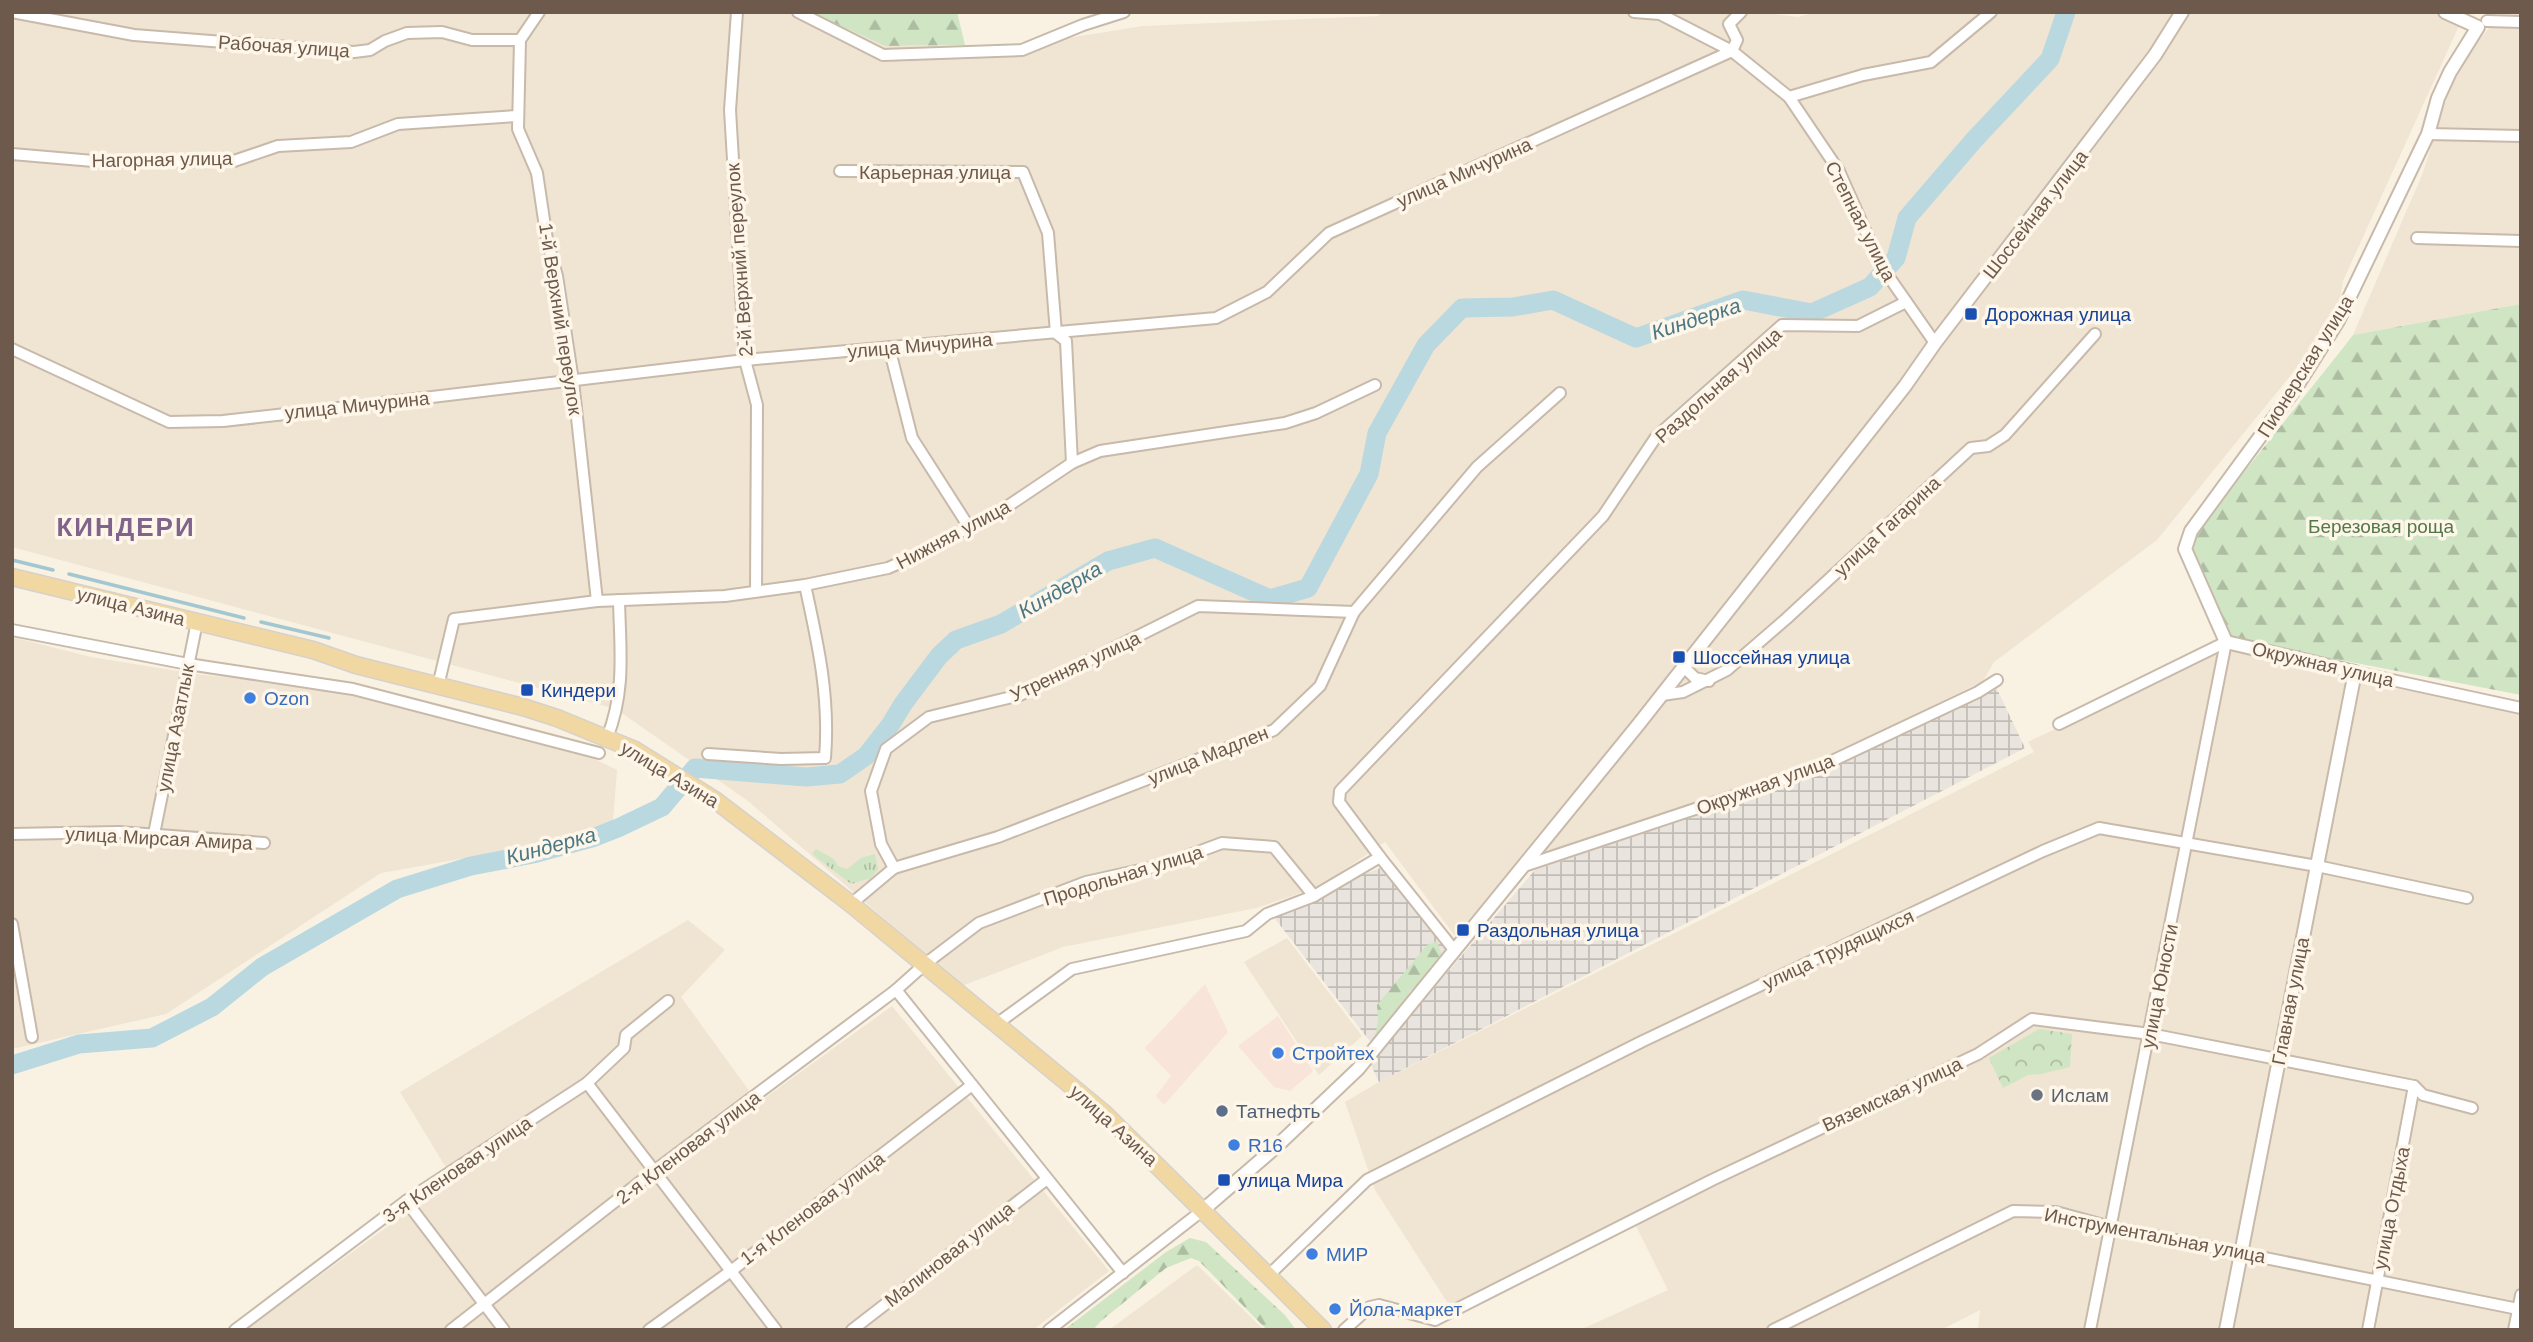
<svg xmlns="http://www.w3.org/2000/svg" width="2533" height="1342" font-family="Arial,sans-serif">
<defs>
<pattern id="industrial-grid" width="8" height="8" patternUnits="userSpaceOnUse" patternTransform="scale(1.75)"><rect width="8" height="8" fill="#e9e4dd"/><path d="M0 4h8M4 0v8" fill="none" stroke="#c1bcb5"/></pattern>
<pattern id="grass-tufts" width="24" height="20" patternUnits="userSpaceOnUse" patternTransform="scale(1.75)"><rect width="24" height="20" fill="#cfe5c4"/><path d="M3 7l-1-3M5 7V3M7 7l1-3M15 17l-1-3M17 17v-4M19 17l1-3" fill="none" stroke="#acbda1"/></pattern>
<pattern id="forest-firs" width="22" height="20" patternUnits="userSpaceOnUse" patternTransform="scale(1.75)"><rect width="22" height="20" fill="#cfe5c4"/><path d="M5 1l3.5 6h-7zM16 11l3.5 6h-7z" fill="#acbda1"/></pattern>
<pattern id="park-crowns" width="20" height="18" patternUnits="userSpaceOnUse" patternTransform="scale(1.75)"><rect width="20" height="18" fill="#cfe5c4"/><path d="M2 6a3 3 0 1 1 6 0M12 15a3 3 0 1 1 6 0" fill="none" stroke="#acbda1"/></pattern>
</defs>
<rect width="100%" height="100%" fill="#f9f2e3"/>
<g fill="#f0e4d3">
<path d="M 12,12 L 810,12 L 885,46 L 1018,46 L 1143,26 L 1379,16 L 1380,12 L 1758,12 L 1798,17 L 1817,12 L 2472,12 L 2458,28 L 2343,281 L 2337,318 L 2157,540 L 1994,662 L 1983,681 L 1809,767 L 1516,865 L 1455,936 L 1385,842 L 1319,887 L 1256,908 L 1063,947 L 962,986 L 748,801 L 616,709 L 12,547 Z"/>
<path d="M 2503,12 L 2521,12 L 2521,304 L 2353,335 L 2422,175 L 2458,64 Z"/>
<path d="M 12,637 L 91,657 L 196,674 L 319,688 L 581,752 L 617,770 L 613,821 L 557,842 L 381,873 L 166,1014 L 12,1049 Z"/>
<path d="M 2226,648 L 2360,682 L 2521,711 L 2521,1330 L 1978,1330 L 1980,1310 L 1941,1330 L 1580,1330 L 1668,1290 L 1631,1216 L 1449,1305 L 1375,1190 L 1345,1102 L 1379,1082 L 2034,752 L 2028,742 Z"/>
<path d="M 688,920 L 725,950 L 681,997 L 758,1103 L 892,1006 L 1109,1271 L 1033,1330 L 245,1330 L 453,1179 L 400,1092 Z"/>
<path d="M 1287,938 L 1362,1036 L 1319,1075 L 1244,962 Z"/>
<path d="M 1197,1265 L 1264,1330 L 1109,1330 Z"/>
</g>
<g fill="#f8e4d8">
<path d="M 1205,984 L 1228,1032 L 1164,1105 L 1156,1096 L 1171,1076 L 1145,1048 Z"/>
<path d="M 1278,1016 L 1313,1071 L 1290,1091 L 1274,1087 L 1238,1046 Z"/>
</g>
<g fill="url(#industrial-grid)">
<path d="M 1997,689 L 2025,748 L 1379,1082 L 1370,1063 L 1535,870 L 1824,772 Z"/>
<path d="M 1383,867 L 1449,952 L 1372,1044 L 1269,911 Z"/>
</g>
<path fill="url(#grass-tufts)" d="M 816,849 L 834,859 L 838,866 L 847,869 L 861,858 L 875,854 L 878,869 L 871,878 L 851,884 L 812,854 Z"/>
<g fill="url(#forest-firs)">
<path d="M 810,12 L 957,12 L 965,45 L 885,46 Z"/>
<path d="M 2521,304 L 2521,695 L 2232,639 L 2189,541 L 2343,348 L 2353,335 Z"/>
<path d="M 1437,941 L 1444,961 L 1417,990 L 1410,990 L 1399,1016 L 1375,1038 L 1378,1019 L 1377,1005 L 1427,945 Z"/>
<path d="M 1190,1238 L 1206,1242 L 1285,1315 L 1296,1330 L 1267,1330 L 1199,1261 L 1191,1258 L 1166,1268 L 1101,1321 L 1093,1330 L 1064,1330 L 1166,1252 Z"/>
</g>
<path fill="url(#park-crowns)" d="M 2039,1029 L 2072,1034 L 2070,1067 L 2041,1074 L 2028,1075 L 2003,1088 L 1989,1058 Z"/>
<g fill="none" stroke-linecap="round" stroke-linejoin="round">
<g stroke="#a2c7d1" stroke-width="3.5">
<path d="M 12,560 L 53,570"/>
<path d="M 69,574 L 244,618"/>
<path d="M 261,622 L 329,638"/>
</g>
<path stroke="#bad8e0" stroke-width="19" d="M 12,1065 L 79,1044 L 152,1038 L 212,1007 L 262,967 L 397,889 L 471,866 L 533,854 L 595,837 L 618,828 L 662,807 L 695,768 L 806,777 L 840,774 L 866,756 L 891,724 L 903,704 L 939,656 L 956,640 L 1001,624 L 1108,561 L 1155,548 L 1270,599 L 1308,588 L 1369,474 L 1377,433 L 1426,345 L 1462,308 L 1513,307 L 1553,300 L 1636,338 L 1743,300 L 1812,313 L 1870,287 L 1896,258 L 1907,218 L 1974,140 L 2050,59 L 2066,12"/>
<g stroke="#c8baab" stroke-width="14">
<g id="minor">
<path d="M 12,12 L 134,35 L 354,52 L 370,50 L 385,41 L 407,33 L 442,32 L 472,40 L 520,40 L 539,12"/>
<path d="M 737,12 L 730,110 L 745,360 L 757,405 L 756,591"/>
<path d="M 798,12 L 883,55 L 1022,50 L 1083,25 L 1124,12"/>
<path d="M 1634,12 L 1660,14 L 1732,51 L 1789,97 L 1839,171 L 1880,264 L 1935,343"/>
<path d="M 2487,21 L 2521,22"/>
<path d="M 520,40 L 518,129 L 537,173 L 547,240 L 557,276 L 573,381 L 597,601"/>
<path d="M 1789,97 L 1863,75 L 1931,62 L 1991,12"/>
<path d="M 2428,134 L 2521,136"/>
<path d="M 12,154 L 105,162 L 234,161 L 278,146 L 351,142 L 398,124 L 517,116"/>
<path d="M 840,171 L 1023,172 L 1048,233 L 1056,333 L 1066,341 L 1072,463"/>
<path d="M 2417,238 L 2521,241"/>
<path d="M 889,347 L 912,438 L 969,527"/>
<path d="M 12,349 L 169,422 L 223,421 L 322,410 L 745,360 L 1216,318 L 1267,292 L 1329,233 L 1732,51 L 1737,40 L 1729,24 L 1741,12"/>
<path d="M 12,630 L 188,664 L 353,689 L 599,753"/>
<path d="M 1684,667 L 1695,678 L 1709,681"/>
<path d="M 2355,672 L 2521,708"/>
<path d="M 438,686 L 454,619 L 597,601 L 725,596 L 805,585 L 888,568 L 920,554 L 1008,506 L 1072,463 L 1100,451 L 1285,423 L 1316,413 L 1375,385"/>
<path d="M 1662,695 L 1683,692 L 1727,670 L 1786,619 L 1971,448 L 1988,446 L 2005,435 L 2095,334"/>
<path d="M 2059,724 L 2226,642"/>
<path d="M 607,738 C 626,690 620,649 619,600"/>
<path d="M 708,754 L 781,759 L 825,758 C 830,697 818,644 805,585"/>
<path d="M 12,834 L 119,832 L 264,843"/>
<path d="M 154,834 L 197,622"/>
<path d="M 1524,866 L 1815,769 L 1978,692 L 1997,680"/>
<path d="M 894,868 L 881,844 L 871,791 L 886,749 L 929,717 L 1020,695 L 1198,606 L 1354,612"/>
<path d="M 851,904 L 894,868 L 998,837 L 1274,730 L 1320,686 L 1354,612 L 1477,467 L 1560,393"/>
<path d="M 12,924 L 32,1037"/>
<path d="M 1455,951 L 1380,857 L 1339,802 L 1340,791 L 1603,516 L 1656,437 L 1782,325 L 1858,326 L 1906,302"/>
<path d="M 896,990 L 1123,1273"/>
<path d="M 998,1023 L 1072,969 L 1246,931 L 1267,914 L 1314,896 L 1380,857"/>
<path d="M 587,1083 L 776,1330"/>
<path d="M 406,1201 L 504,1330"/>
<path d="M 1269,1275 L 1367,1180 L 1643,1041 L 2043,851 L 2099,828 L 2317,866 L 2467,898"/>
<path d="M 235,1330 L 406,1201 L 587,1083 L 624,1048 L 626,1035 L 668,1001"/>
<path d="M 451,1330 L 654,1171 L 896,990 L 925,964 L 979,923 L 1086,882 L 1163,865 L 1222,843 L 1274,847 L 1314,896"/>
<path d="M 649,1330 L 731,1271 L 972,1085"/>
<path d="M 852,1330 L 1047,1179"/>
<path d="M 1049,1330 L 1203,1210"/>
<path d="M 1344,1330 L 1370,1307 L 1379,1305 L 1435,1320 L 1712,1180 L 1978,1054 L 2032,1019 L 2150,1034 L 2414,1086 L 2423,1095 L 2472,1108"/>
<path d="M 1773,1330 L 2013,1211 L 2056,1212 L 2111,1227 L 2518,1309"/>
<path d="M 2090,1330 L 2226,642"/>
<path d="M 2368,1330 L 2414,1086"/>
<path d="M 2514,1330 L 2521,1295"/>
</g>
</g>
<g stroke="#c8baab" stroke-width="16">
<g id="tertiary">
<path d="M 1203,1210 L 1277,1146 L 1358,1069 L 1638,725 L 1905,386 L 1935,343 L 2155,55 L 2182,12"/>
<path d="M 2226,1330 L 2355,672 L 2226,642 L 2185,549 L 2191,531 L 2295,389 L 2338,321 L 2428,134 L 2438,98 L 2450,72 L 2478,27 L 2445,12"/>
</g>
</g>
<g stroke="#d6d1cd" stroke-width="19">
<path id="primary" d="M 12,577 L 313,650 L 356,665 L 523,707 L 557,718 L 635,750 L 715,800 L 851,904 L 1104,1113 L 1323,1330"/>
</g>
<use href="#minor" stroke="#fff" stroke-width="10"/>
<use href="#tertiary" stroke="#fff" stroke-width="12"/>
<use href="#primary" stroke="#f1d8a2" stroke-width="16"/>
</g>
<g fill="#1a4fb4" stroke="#fdf6e9" stroke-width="2.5">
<rect x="1964" y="307" width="14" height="14" rx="3.5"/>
<rect x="1672" y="650" width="14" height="14" rx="3.5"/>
<rect x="520" y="683" width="14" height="14" rx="3.5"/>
<rect x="1456" y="923" width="14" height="14" rx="3.5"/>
<rect x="1217" y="1173" width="14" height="14" rx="3.5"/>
</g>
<g fill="#3f7fe0" stroke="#fdf6e9" stroke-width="2.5">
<circle cx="250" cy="698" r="7"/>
<circle cx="1278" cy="1053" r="7"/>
<circle cx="1234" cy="1145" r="7"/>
<circle cx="1312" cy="1254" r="7"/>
<circle cx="1335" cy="1309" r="7"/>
</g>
<circle fill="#6b7280" stroke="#fdf6e9" stroke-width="2.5" cx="2037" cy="1095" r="7"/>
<circle fill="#5c6f8a" stroke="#fdf6e9" stroke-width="2.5" cx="1222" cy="1111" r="7"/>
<g text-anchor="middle" stroke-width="7" stroke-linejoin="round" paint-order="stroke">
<g font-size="19" fill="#6e5a4c" stroke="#fdf6e9">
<text transform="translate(284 46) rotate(4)" y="7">Рабочая улица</text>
<text transform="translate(162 159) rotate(-1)" y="7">Нагорная улица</text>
<text x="935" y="179">Карьерная улица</text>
<text transform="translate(1464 172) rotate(-24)" y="7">улица Мичурина</text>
<text transform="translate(2035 214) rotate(-52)" y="7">Шоссейная улица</text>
<text transform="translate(1861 221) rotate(63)" y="7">Степная улица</text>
<text transform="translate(739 260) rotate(-94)" y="7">2-й Верхний переулок</text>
<text transform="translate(561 319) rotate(81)" y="7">1-й Верхний переулок</text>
<text transform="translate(920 345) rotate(-5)" y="7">улица Мичурина</text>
<text transform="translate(2305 366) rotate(-58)" y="7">Пионерская улица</text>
<text transform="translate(1718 385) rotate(-42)" y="7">Раздольная улица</text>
<text transform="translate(357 405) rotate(-6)" y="7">улица Мичурина</text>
<text transform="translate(1887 526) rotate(-43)" y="7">улица Гагарина</text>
<text transform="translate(953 534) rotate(-28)" y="7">Нижняя улица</text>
<text transform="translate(131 606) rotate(14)" y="7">улица Азина</text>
<text transform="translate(2323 664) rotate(13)" y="7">Окружная улица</text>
<text transform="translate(1075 666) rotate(-25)" y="7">Утренняя улица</text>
<text transform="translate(175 728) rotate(-79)" y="7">улица Азатлык</text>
<text transform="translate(1208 755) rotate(-22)" y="7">улица Мадлен</text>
<text transform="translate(670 774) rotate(31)" y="7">улица Азина</text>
<text transform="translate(1765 784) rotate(-20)" y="7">Окружная улица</text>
<text transform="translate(159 838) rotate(3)" y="7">улица Мирсая Амира</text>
<text transform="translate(1123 875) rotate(-17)" y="7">Продольная улица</text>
<text transform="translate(1838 949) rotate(-25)" y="7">улица Трудящихся</text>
<text transform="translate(2159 986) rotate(-79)" y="7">улица Юности</text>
<text transform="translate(2290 1001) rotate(-79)" y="7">Главная улица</text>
<text transform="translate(1892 1094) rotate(-25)" y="7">Вяземская улица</text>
<text transform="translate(1114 1125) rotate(42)" y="7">улица Азина</text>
<text transform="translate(688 1147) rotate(-37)" y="7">2-я Кленовая улица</text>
<text transform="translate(457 1169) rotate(-34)" y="7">3-я Кленовая улица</text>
<text transform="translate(812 1208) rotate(-37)" y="7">1-я Кленовая улица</text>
<text transform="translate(2391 1208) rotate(-79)" y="7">улица Отдыха</text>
<text transform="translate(2155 1235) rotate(11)" y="7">Инструментальная улица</text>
<text transform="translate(949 1254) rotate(-38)" y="7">Малиновая улица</text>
</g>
<g font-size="19" fill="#164399" stroke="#fdf6e9" text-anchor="start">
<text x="1985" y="321">Дорожная улица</text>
<text x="1693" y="664">Шоссейная улица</text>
<text x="541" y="697">Киндери</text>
<text x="1477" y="937">Раздольная улица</text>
<text x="1238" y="1187">улица Мира</text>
</g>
<g font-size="19" fill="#547949" stroke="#fdf6e9">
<text x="2381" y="533">Березовая роща</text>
</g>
<g font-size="19" fill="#366cbe" stroke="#fdf6e9" text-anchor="start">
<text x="264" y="705">Ozon</text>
<text x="1292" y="1060">Стройтех</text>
<text x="1248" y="1152">R16</text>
<text x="1326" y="1261">МИР</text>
<text x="1349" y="1316">Йола-маркет</text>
</g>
<g font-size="19" fill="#5b616d" stroke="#fdf6e9" text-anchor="start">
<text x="2051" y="1102">Ислам</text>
</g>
<g font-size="19" fill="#4e5e75" stroke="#fdf6e9" text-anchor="start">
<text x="1236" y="1118">Татнефть</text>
</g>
<g font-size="21" font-style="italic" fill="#4c7886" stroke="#fdf6e9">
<text transform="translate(1696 319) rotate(-18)" y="7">Киндерка</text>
<text transform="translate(1060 590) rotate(-30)" y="7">Киндерка</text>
<text transform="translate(551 846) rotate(-15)" y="7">Киндерка</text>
</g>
<g font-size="26" font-weight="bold" letter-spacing="2" fill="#80648b" stroke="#fdf6e9">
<text x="126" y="536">КИНДЕРИ</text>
</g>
</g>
<rect width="2533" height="1342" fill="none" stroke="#6e5a4c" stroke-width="28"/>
</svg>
